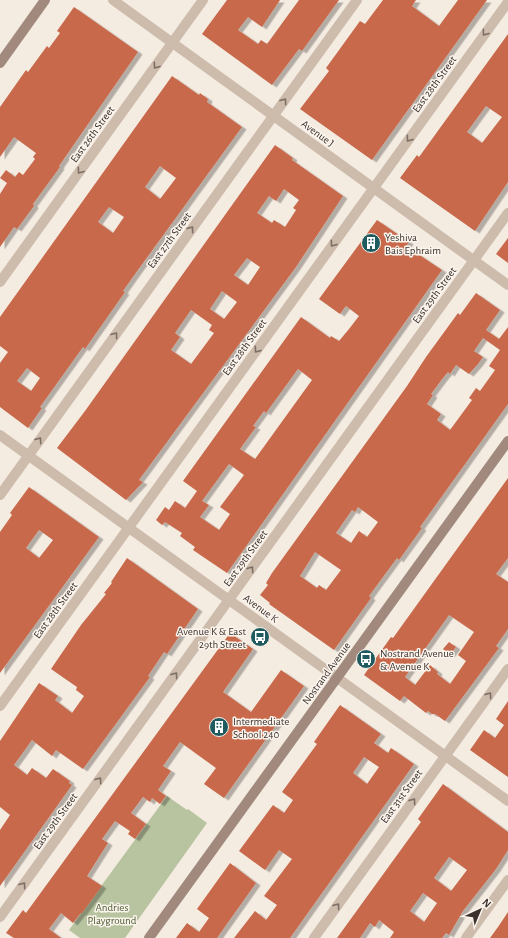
<svg xmlns="http://www.w3.org/2000/svg" width="508" height="938" font-family="'Alegreya Sans',sans-serif">
<defs>
<filter id="shadow"><feDropShadow dx="4.5" dy="2.5" stdDeviation="0" flood-color="#0004"/></filter>
</defs>
<rect width="100%" height="100%" fill="#f4ebe1"/>
<path fill="#b8c4a0" d="M 167,796 L 187,810 L 188,809 L 207,823 L 125,938 L 80,938 L 69,930 Z"/>
<g fill="#c8694b" fill-rule="evenodd" filter="url(#shadow)">
<path d="M 227,0 L 280,0 L 262,27 L 248,17 L 238,30 L 258,44 L 261,40 L 267,44 L 299,0 L 339,0 L 302,51 L 299,49 L 272,85 L 202,34 Z"/>
<path d="M 383,0 L 416,0 L 412,6 L 439,26 L 458,0 L 487,0 L 372,160 L 300,109 L 329,71 L 326,68 L 360,21 L 365,24 Z"/>
<path d="M 74,7 L 138,52 L 59,166 L 60,167 L 33,204 L 34,206 L 17,229 L 14,227 L 0,247 L 0,194 L 7,183 L 0,178 L 6,170 L 15,177 L 19,172 L 23,175 L 35,159 L 33,157 L 36,153 L 14,137 L 0,157 L 0,107 L 26,70 L 28,72 L 47,46 L 49,48 L 60,33 L 57,31 Z"/>
<path d="M 508,34 L 508,182 L 475,231 L 400,178 L 417,155 L 419,157 ZM 486,106 L 502,117 L 482,143 L 467,132 Z"/>
<path d="M 172,76 L 199,95 L 200,93 L 208,99 L 207,102 L 242,127 L 135,274 L 123,291 L 125,292 L 85,349 L 83,347 L 40,407 L 42,408 L 28,428 L 0,407 L 0,363 L 8,352 L 0,346 L 0,317 ZM 160,166 L 176,178 L 160,199 L 145,187 ZM 109,207 L 124,217 L 113,233 L 98,222 ZM 27,368 L 40,378 L 31,391 L 17,381 Z"/>
<path d="M 275,145 L 293,158 L 292,160 L 343,196 L 296,267 L 139,480 L 143,482 L 126,500 L 57,448 L 85,411 ZM 284,189 L 299,200 L 293,208 L 296,210 L 285,227 L 274,220 L 272,223 L 257,213 L 269,196 L 276,201 ZM 247,258 L 260,267 L 248,285 L 234,275 ZM 222,291 L 237,302 L 224,319 L 210,309 ZM 191,310 L 212,325 L 209,330 L 214,333 L 191,364 L 171,350 L 180,337 L 175,333 Z"/>
<path d="M 377,220 L 409,242 L 406,246 L 442,270 L 227,573 L 193,550 L 195,547 L 180,536 L 182,533 L 165,522 L 162,525 L 156,520 L 165,507 L 169,510 L 175,501 L 185,508 L 197,491 L 183,481 L 301,317 L 330,338 L 331,336 L 339,341 L 349,329 L 359,316 L 346,306 L 340,314 L 319,299 ZM 298,369 L 312,380 L 255,459 L 240,449 L 256,427 L 253,426 L 264,411 L 266,413 ZM 229,464 L 244,475 L 220,507 L 230,514 L 219,530 L 200,517 L 209,505 L 202,501 Z"/>
<path d="M 508,238 L 508,263 L 496,254 Z"/>
<path d="M 476,293 L 500,310 L 486,330 L 499,339 L 508,327 L 508,404 L 420,527 L 422,528 L 399,560 L 397,558 L 369,596 L 371,598 L 334,650 L 269,604 L 270,603 L 260,595 L 268,585 L 266,583 L 272,573 L 407,386 L 426,357 L 458,313 L 460,315 ZM 483,338 L 500,350 L 489,366 L 495,370 L 480,391 L 476,388 L 469,398 L 472,400 L 450,430 L 437,420 L 441,414 L 427,404 L 433,395 L 431,394 L 443,378 L 448,372 L 450,374 L 456,365 L 469,374 L 478,364 L 483,357 L 474,351 ZM 358,507 L 378,522 L 367,537 L 359,531 L 351,543 L 336,533 L 352,510 L 355,512 ZM 315,552 L 341,570 L 326,590 L 319,585 L 317,588 L 300,576 Z"/>
<path d="M 508,478 L 508,558 L 496,574 L 508,582 L 508,629 L 496,646 L 499,648 L 445,721 L 435,714 L 432,714 L 428,711 L 426,713 L 404,696 L 400,701 L 364,675 L 391,637 L 393,638 ZM 449,615 L 474,632 L 458,655 L 466,661 L 450,684 L 437,674 L 438,672 L 430,665 L 415,685 L 405,677 Z"/>
<path d="M 29,487 L 99,537 L 0,673 L 0,532 L 12,515 L 10,513 ZM 39,530 L 53,540 L 39,558 L 26,548 Z"/>
<path d="M 127,558 L 198,609 L 167,654 L 164,652 L 148,676 L 150,677 L 83,769 L 56,750 L 52,756 L 32,740 L 14,765 L 27,775 L 32,768 L 46,778 L 53,769 L 70,781 L 69,783 L 72,785 L 0,886 L 0,830 L 10,815 L 0,807 L 0,741 L 39,683 L 58,696 L 55,700 L 72,713 L 84,696 L 76,690 L 77,687 L 51,669 L 81,625 L 106,594 L 104,593 L 112,583 L 111,582 Z"/>
<path d="M 230,633 L 253,649 L 223,692 L 251,712 L 281,670 L 304,686 L 224,798 L 204,784 L 216,768 L 180,742 L 163,766 L 171,771 L 158,790 L 166,796 L 160,804 L 152,798 L 150,802 L 143,797 L 131,813 L 146,824 L 135,839 L 128,834 L 130,831 L 115,821 L 102,839 L 108,843 L 87,876 L 102,886 L 82,913 L 81,913 L 73,923 L 61,913 L 49,929 L 61,938 L 14,938 L 6,933 L 23,910 L 26,913 Z"/>
<path d="M 449,642 L 456,647 L 450,655 L 443,649 Z"/>
<path d="M 508,701 L 508,777 L 470,750 L 484,730 L 495,738 L 504,725 L 496,719 Z"/>
<path d="M 340,705 L 381,734 L 374,743 L 388,753 L 391,748 L 414,764 L 290,938 L 234,938 L 255,911 L 266,920 L 277,905 L 264,896 L 292,859 L 279,850 L 265,870 L 239,851 L 273,805 L 284,813 L 293,800 L 282,792 L 317,744 L 314,742 ZM 364,757 L 379,767 L 367,784 L 353,773 Z"/>
<path d="M 443,784 L 508,832 L 508,850 L 496,869 L 463,911 L 449,935 L 446,933 L 442,938 L 390,938 L 394,932 L 379,920 L 375,927 L 370,923 L 360,938 L 337,938 L 421,822 L 418,819 ZM 449,857 L 467,870 L 451,891 L 434,878 ZM 423,893 L 437,903 L 424,922 L 410,911 Z"/>
<path d="M 230,863 L 256,883 L 217,938 L 176,938 L 187,923 L 199,932 L 209,918 L 197,909 Z"/>
<path d="M 508,912 L 508,938 L 490,938 L 498,927 Z"/>
</g>
<g fill="none" stroke-linecap="round" stroke-linejoin="round">
<g stroke="#cdbbac" stroke-width="10">
<path d="M 113,0 L 508,285"/>
<path d="M 0,282 L 203,0"/>
<path d="M 0,435 L 508,801"/>
<path d="M 0,495 L 357,0"/>
<path d="M 0,706 L 508,2"/>
<path d="M 0,917 L 508,213"/>
<path d="M 314,938 L 508,669"/>
<path d="M 466,938 L 508,880"/>
</g>
<g stroke="#a18a7d" stroke-width="10">
<path d="M 0,63 L 45,0"/>
<path d="M 149,938 L 508,441"/>
</g>
</g>
<defs><path id="oneway-chevron" d="M-2-3.5L2.5 0L-2 3.5" fill="none" stroke-width="1.6" stroke-linecap="round" stroke-linejoin="round"/></defs>
<g stroke="#7d6f65">
<use href="#oneway-chevron" transform="translate(485 33) rotate(126)"/>
<use href="#oneway-chevron" transform="translate(156 66) rotate(126)"/>
<use href="#oneway-chevron" transform="translate(284 101) rotate(-54)"/>
<use href="#oneway-chevron" transform="translate(409 139) rotate(126)"/>
<use href="#oneway-chevron" transform="translate(80 171) rotate(126)"/>
<use href="#oneway-chevron" transform="translate(191 229) rotate(-54)"/>
<use href="#oneway-chevron" transform="translate(333 244) rotate(126)"/>
<use href="#oneway-chevron" transform="translate(115 335) rotate(-54)"/>
<use href="#oneway-chevron" transform="translate(257 350) rotate(126)"/>
<use href="#oneway-chevron" transform="translate(39 440) rotate(-54)"/>
<use href="#oneway-chevron" transform="translate(251 569) rotate(-54)"/>
<use href="#oneway-chevron" transform="translate(175 675) rotate(-54)"/>
<use href="#oneway-chevron" transform="translate(489 695) rotate(-54)"/>
<use href="#oneway-chevron" transform="translate(99 780) rotate(-54)"/>
<use href="#oneway-chevron" transform="translate(413 801) rotate(-54)"/>
<use href="#oneway-chevron" transform="translate(23 885) rotate(-54)"/>
<use href="#oneway-chevron" transform="translate(337 906) rotate(-54)"/>
</g>
<defs>
<g id="building-disc" transform="scale(1)"><circle r="9.5" fill="#1f5a5e" stroke="#fbf5ee"/><path d="M-4-6H4V6H1V3H-1V6H-4ZM-2.5-4.3h1.7v1.8h-1.7ZM.8-4.3h1.7v1.8H.8ZM-2.5-1h1.7V.8h-1.7ZM.8-1h1.7V.8H.8Z" fill="#fff"/></g>
<g id="bus-disc" transform="scale(1)"><circle r="9.5" fill="#1f5a5e" stroke="#fbf5ee"/><path d="M-5-6H5V4H4V6H2V4H-2V6H-4V4H-5ZM-3.5-4V0h7V-4ZM-3.5 1.2v1.5H-2V1.2ZM2 1.2v1.5H3.5V1.2Z" fill="#fff"/></g>
</defs>
<g fill-rule="evenodd">
<use href="#building-disc" x="371" y="243"/>
<use href="#bus-disc" x="260" y="637"/>
<use href="#bus-disc" x="366" y="659"/>
<use href="#building-disc" x="219" y="727"/>
</g>
<g text-anchor="middle" stroke-width="3" stroke-linejoin="round" paint-order="stroke">
<g font-size="11" fill="#3b302b" stroke="#fbf5ee">
<text transform="translate(434 84) rotate(-54)" y="4">East 28th Street</text>
<text transform="translate(318 133) rotate(36)" y="4">Avenue J</text>
<text transform="translate(92 134) rotate(-54)" y="4">East 26th Street</text>
<text transform="translate(169 240) rotate(-54)" y="4">East 27th Street</text>
<text transform="translate(434 295) rotate(-54)" y="4">East 29th Street</text>
<text transform="translate(244 347) rotate(-54)" y="4">East 28th Street</text>
<text transform="translate(245 558) rotate(-54)" y="4">East 29th Street</text>
<text transform="translate(261 608) rotate(36)" y="4">Avenue K</text>
<text transform="translate(55 610) rotate(-54)" y="4">East 28th Street</text>
<text transform="translate(326 673) rotate(-54)" y="4">Nostrand Avenue</text>
<text transform="translate(401 796) rotate(-54)" y="4">East 31st Street</text>
<text transform="translate(55 821) rotate(-54)" y="4">East 29th Street</text>
</g>
<g font-size="11" fill="#3b302b" stroke="#fbf5ee" text-anchor="start">
<text x="385" y="241">Yeshiva<tspan x="385" dy="13">Bais Ephraim</tspan></text>
<text x="246" y="635" text-anchor="end">Avenue K &amp; East<tspan x="246" dy="13">29th Street</tspan></text>
<text x="380" y="657">Nostrand Avenue<tspan x="380" dy="13">&amp; Avenue K</tspan></text>
<text x="233" y="725">Intermediate<tspan x="233" dy="13">School 240</tspan></text>
</g>
<g font-size="11" fill="#4a5a2e" stroke="#fbf5ee">
<text x="112" y="911">Andries<tspan x="112" dy="13">Playground</tspan></text>
</g>
</g>
<g transform="translate(480 910) rotate(44)" stroke="#fbf5ee" stroke-width="3" paint-order="stroke">
<path d="M0-3L7 15L0 10L-7 15Z" fill="#3b302b"/>
<text y="-6" font-size="11" font-weight="bold" text-anchor="middle" fill="#3b302b">N</text>
</g>
</svg>
